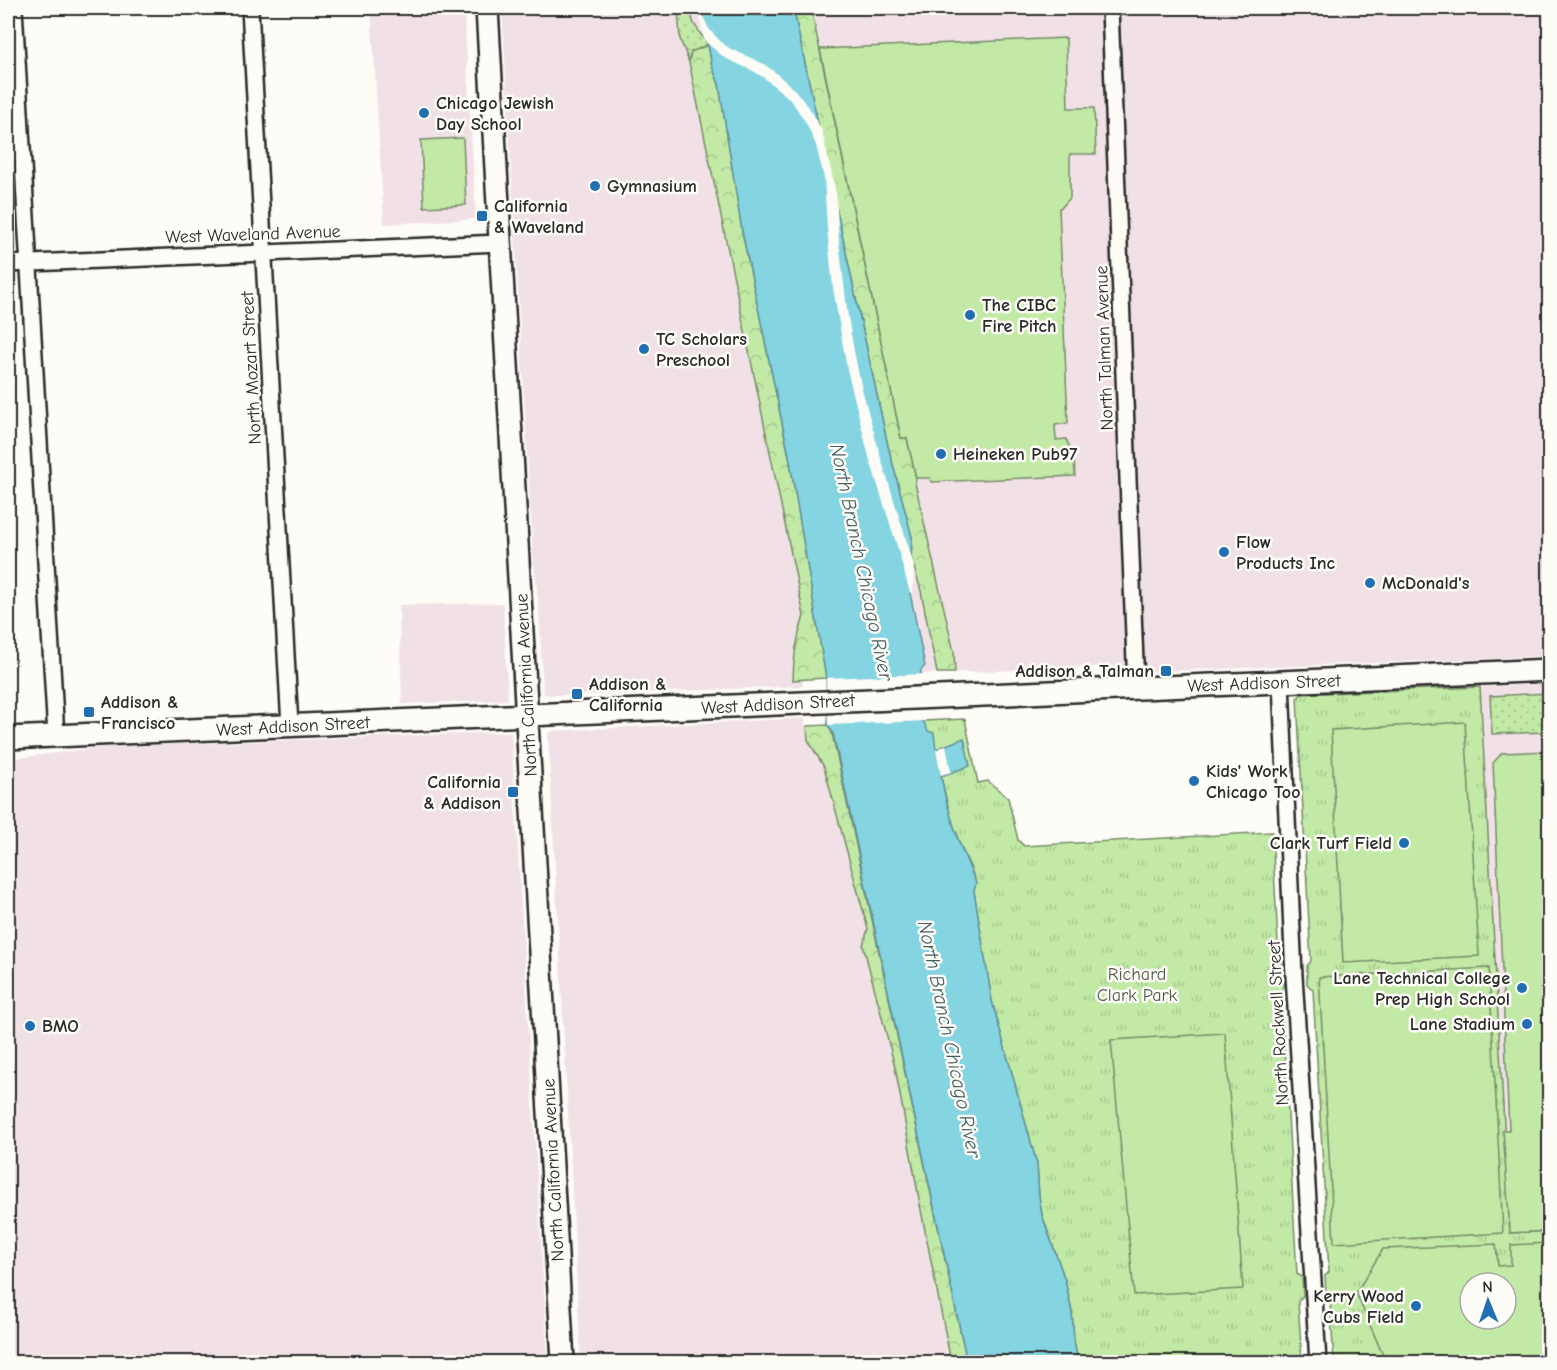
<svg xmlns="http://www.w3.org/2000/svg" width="1557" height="1370" font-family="'Comic Neue',sans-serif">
<defs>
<pattern id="grass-dots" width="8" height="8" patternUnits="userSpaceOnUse" patternTransform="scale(1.5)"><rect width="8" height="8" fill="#c2eaa6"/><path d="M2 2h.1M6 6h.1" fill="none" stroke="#a7c98f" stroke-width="1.8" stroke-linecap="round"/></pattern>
<pattern id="forest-crowns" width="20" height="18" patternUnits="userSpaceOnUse" patternTransform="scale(1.5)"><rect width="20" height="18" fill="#c2eaa6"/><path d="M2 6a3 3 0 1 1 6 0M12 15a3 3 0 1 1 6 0" fill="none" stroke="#a7c98f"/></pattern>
<pattern id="park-tufts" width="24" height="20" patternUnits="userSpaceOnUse" patternTransform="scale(1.5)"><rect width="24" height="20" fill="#c2eaa6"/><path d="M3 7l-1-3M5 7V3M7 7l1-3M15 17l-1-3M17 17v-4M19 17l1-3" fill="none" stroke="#a7c98f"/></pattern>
</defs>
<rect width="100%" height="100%" fill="#fdfcf7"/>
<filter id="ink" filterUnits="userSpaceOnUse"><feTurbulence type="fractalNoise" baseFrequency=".0167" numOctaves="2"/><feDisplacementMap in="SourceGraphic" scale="12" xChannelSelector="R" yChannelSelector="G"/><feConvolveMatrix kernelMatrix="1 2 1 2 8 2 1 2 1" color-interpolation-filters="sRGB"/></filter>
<g filter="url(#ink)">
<g fill="#f1e1e6">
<path d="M 371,8 L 464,8 L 476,219 L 384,224 Z"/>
<path d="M 502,8 L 701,8 L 789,456 L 826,678 L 803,679 L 803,686 L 582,695 L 548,695 L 543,693 L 539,609 L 533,554 Z"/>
<path d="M 794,8 L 1549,8 L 1549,656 L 1114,673 L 1113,666 L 921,674 L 918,631 L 910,593 L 912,537 L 888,446 L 796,22 Z"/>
<path d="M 503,603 L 508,700 L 402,704 L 399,605 Z"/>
<path d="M 1549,684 L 1549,1231 L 1510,1233 L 1480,687 Z"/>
<path d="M 805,718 L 805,726 L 828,725 L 832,733 L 967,1362 L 581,1362 L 548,734 L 552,731 Z"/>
<path d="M 511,732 L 548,1362 L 8,1362 L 8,759 L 105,747 Z"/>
</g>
<g fill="url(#grass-dots)" stroke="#768a68" stroke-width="1.5">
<path d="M 678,8 L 689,8 L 694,24 L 708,45 L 691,52 L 689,62 L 680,39 Z"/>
<path d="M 1549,693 L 1549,732 L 1492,734 L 1490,696 Z"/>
</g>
<g fill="url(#forest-crowns)" stroke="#768a68" stroke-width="1.5">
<path d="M 794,8 L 811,8 L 901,438 L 907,438 L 916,478 L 915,483 L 954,652 L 955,673 L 937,673 L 921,591 L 911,556 L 912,537 L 888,446 L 796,22 Z"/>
<path d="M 708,45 L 712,66 L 719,84 L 742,231 L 789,456 L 826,678 L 793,680 C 793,658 797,637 804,616 L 689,62 L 691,52 Z"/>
<path d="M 828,725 L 832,733 L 967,1362 L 951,1362 L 921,1210 L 895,1067 L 863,945 L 868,929 L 824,767 L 808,740 L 807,726 Z"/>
</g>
<g fill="url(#park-tufts)" stroke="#768a68" stroke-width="1.5" fill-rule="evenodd">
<path d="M 1480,687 L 1510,1233 L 1549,1231 L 1549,1362 L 1334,1362 L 1330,1300 L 1326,1295 L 1325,1276 L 1329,1272 L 1313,990 L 1307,984 L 1307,966 L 1311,961 L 1297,698 L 1302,694 ZM 1470,1283 L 1506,1283 L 1506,1319 L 1470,1319 Z"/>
<path d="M 965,719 L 978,783 L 988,781 L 1008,798 L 1018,840 L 1024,846 L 1272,832 L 1279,962 C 1287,970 1288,982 1281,991 L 1297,1274 L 1302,1277 L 1303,1296 L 1298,1301 L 1302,1362 L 1078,1362 L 1074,1341 L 1072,1312 L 1065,1280 L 1042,1215 L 1039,1196 L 1037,1164 L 992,1001 L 974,891 C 978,877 966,860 961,847 C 944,806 941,761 923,721 Z"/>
</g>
<g fill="#c2eaa6" stroke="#768a68" stroke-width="1.5" fill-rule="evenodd">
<path d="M 1066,38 L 1068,108 L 1094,108 L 1096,154 L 1070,154 L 1070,198 L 1062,207 L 1059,208 L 1068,423 L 1055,425 L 1056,440 L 1066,439 L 1074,456 L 1075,476 L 931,482 L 930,478 L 916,478 L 907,438 L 901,438 L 820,49 Z"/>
<path d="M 463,138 L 466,205 L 424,207 L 421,140 Z"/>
<path d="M 1465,722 L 1479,956 L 1343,963 L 1331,730 Z"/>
<path d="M 1549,751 L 1549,1231 L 1510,1233 L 1503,1130 L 1509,1130 L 1493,763 L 1502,753 Z"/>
<path d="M 1489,968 L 1503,1233 L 1334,1243 L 1319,977 Z"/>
<path d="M 1225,1033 L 1243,1289 L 1134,1295 L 1111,1040 Z"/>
<path d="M 1549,1243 L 1549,1362 L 1386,1362 L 1356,1293 L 1383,1249 L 1496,1244 L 1498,1266 L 1511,1265 L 1511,1245 ZM 1470,1283 L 1506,1283 L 1506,1319 L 1470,1319 Z"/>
</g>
<path fill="#84d4e1" stroke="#609098" stroke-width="1.5" d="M 701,8 L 794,8 L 796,22 L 888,446 L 912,537 L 910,593 L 925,666 L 921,670 L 921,674 L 918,675 L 921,721 L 923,721 L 928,731 L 934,733 L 936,749 L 964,738 L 970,766 L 941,776 L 946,800 L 958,840 L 976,883 L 974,891 L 992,1001 L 1037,1164 L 1039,1196 L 1042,1215 L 1065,1280 L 1072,1312 L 1074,1341 L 1078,1362 L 967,1362 L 833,733 L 828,725 L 826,678 L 789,456 L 742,231 L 719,84 L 712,66 Z"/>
<g fill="#fdfcf7">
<path d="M 698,8 L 699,8 L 709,29 L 721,42 L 729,48 L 764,64 L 776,73 L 795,90 L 812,112 L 822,131 L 836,193 L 839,242 L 848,317 L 854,351 L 861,385 L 880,455 L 914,565 L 913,592 L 910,593 L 897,546 L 869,457 L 847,369 L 833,288 L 827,228 L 824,178 L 816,145 L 806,123 L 793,103 L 784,94 L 763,77 L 753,71 L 725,58 L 708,44 L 704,40 Z"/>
<path d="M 924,674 L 921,677 L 923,718 L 926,721 L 828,725 L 826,678 Z"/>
<path d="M 946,745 L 951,772 L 941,775 L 936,750 Z"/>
</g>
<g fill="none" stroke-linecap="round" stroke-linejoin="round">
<g stroke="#2b2b2b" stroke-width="20">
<g id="street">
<path d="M 14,8 L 56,736"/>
<path d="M 250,8 L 290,726"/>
<path d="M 1110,8 L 1136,688"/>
<path d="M 8,264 L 500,243"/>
<path d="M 1281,682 L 1294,976 L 1318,1362"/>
</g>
</g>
<g stroke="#2b2b2b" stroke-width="26">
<g id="secondary">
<path d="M 487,8 L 563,1362"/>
<path d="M 8,738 L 1550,670"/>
</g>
</g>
<use href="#street" stroke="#fdfcf7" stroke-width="15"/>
<use href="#secondary" stroke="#fdfcf7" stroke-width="21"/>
</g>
</g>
<g fill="#1f6fb2" stroke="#fdfcf7" stroke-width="2">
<circle cx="424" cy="113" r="6"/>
<circle cx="595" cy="186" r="6"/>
<rect x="476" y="210" width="12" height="12" rx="3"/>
<circle cx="970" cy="315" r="6"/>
<circle cx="644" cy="349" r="6"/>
<circle cx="941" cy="454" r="6"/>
<circle cx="1224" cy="552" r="6"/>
<circle cx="1370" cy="583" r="6"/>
<rect x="1160" y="665" width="12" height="12" rx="3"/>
<rect x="571" y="688" width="12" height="12" rx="3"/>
<rect x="83" y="706" width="12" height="12" rx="3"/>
<circle cx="1194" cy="781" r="6"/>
<rect x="507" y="786" width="12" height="12" rx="3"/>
<circle cx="1404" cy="843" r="6"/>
<circle cx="1522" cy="988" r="6"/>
<circle cx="1527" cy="1024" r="6"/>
<circle cx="30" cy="1026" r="6"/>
<circle cx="1416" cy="1306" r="6"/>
</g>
<g text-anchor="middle" stroke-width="5" stroke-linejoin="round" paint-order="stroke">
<g font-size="18" font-weight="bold" fill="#2b2b2b" stroke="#fdfcf7" text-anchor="start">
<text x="436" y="109">Chicago Jewish<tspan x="436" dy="21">Day School</tspan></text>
<text x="607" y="192">Gymnasium</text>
<text x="494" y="212">California<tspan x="494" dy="21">&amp; Waveland</tspan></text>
<text x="982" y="311">The CIBC<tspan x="982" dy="21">Fire Pitch</tspan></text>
<text x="656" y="345">TC Scholars<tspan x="656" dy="21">Preschool</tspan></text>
<text x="953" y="460">Heineken Pub97</text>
<text x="1236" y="548">Flow<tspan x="1236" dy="21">Products Inc</tspan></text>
<text x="1382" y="589">McDonald's</text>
<text x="1154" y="677" text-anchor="end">Addison &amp; Talman</text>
<text x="589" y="690">Addison &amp;<tspan x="589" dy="21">California</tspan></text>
<text x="101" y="708">Addison &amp;<tspan x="101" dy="21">Francisco</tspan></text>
<text x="1206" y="777">Kids' Work<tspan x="1206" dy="21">Chicago Too</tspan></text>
<text x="501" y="788" text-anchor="end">California<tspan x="501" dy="21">&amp; Addison</tspan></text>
<text x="1392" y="849" text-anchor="end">Clark Turf Field</text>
<text x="1510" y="984" text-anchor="end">Lane Technical College<tspan x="1510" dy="21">Prep High School</tspan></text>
<text x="1515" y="1030" text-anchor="end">Lane Stadium</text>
<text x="42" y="1032">BMO</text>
<text x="1404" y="1302" text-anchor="end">Kerry Wood<tspan x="1404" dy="21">Cubs Field</tspan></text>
</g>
<g font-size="18" fill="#2b2b2b" stroke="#fdfcf7">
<text transform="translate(253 234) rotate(-2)" y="6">West Waveland Avenue</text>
<text transform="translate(1104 348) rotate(-92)" y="6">North Talman Avenue</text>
<text transform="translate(251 368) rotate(-93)" y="6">North Mozart Street</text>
<text transform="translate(1264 683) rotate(-2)" y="6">West Addison Street</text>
<text transform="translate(526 685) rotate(-93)" y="6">North California Avenue</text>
<text transform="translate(778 704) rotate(-3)" y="6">West Addison Street</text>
<text transform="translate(293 726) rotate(-3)" y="6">West Addison Street</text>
<text transform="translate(1278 1023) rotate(-93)" y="6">North Rockwell Street</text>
<text transform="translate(553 1170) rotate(-93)" y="6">North California Avenue</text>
</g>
<g font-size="18" fill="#515b4a" stroke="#fdfcf7">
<text x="1137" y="980">Richard<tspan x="1137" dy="21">Clark Park</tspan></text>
</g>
<g font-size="20" font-style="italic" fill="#465e62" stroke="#fdfcf7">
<text transform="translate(862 562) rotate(78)" y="7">North Branch Chicago River</text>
<text transform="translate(950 1039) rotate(78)" y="7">North Branch Chicago River</text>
</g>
</g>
<rect width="1557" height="1370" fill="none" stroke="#fdfcf7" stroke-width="30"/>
<rect x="15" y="15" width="1527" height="1340" fill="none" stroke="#2b2b2b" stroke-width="2" filter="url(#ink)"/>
<g transform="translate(1488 1301) rotate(358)"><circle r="28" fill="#fdfcf7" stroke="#a9a8a5" stroke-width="1.5"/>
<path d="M0-4.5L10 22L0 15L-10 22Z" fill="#1f6fb2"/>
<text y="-9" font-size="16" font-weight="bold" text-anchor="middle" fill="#2b2b2b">N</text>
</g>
</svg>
